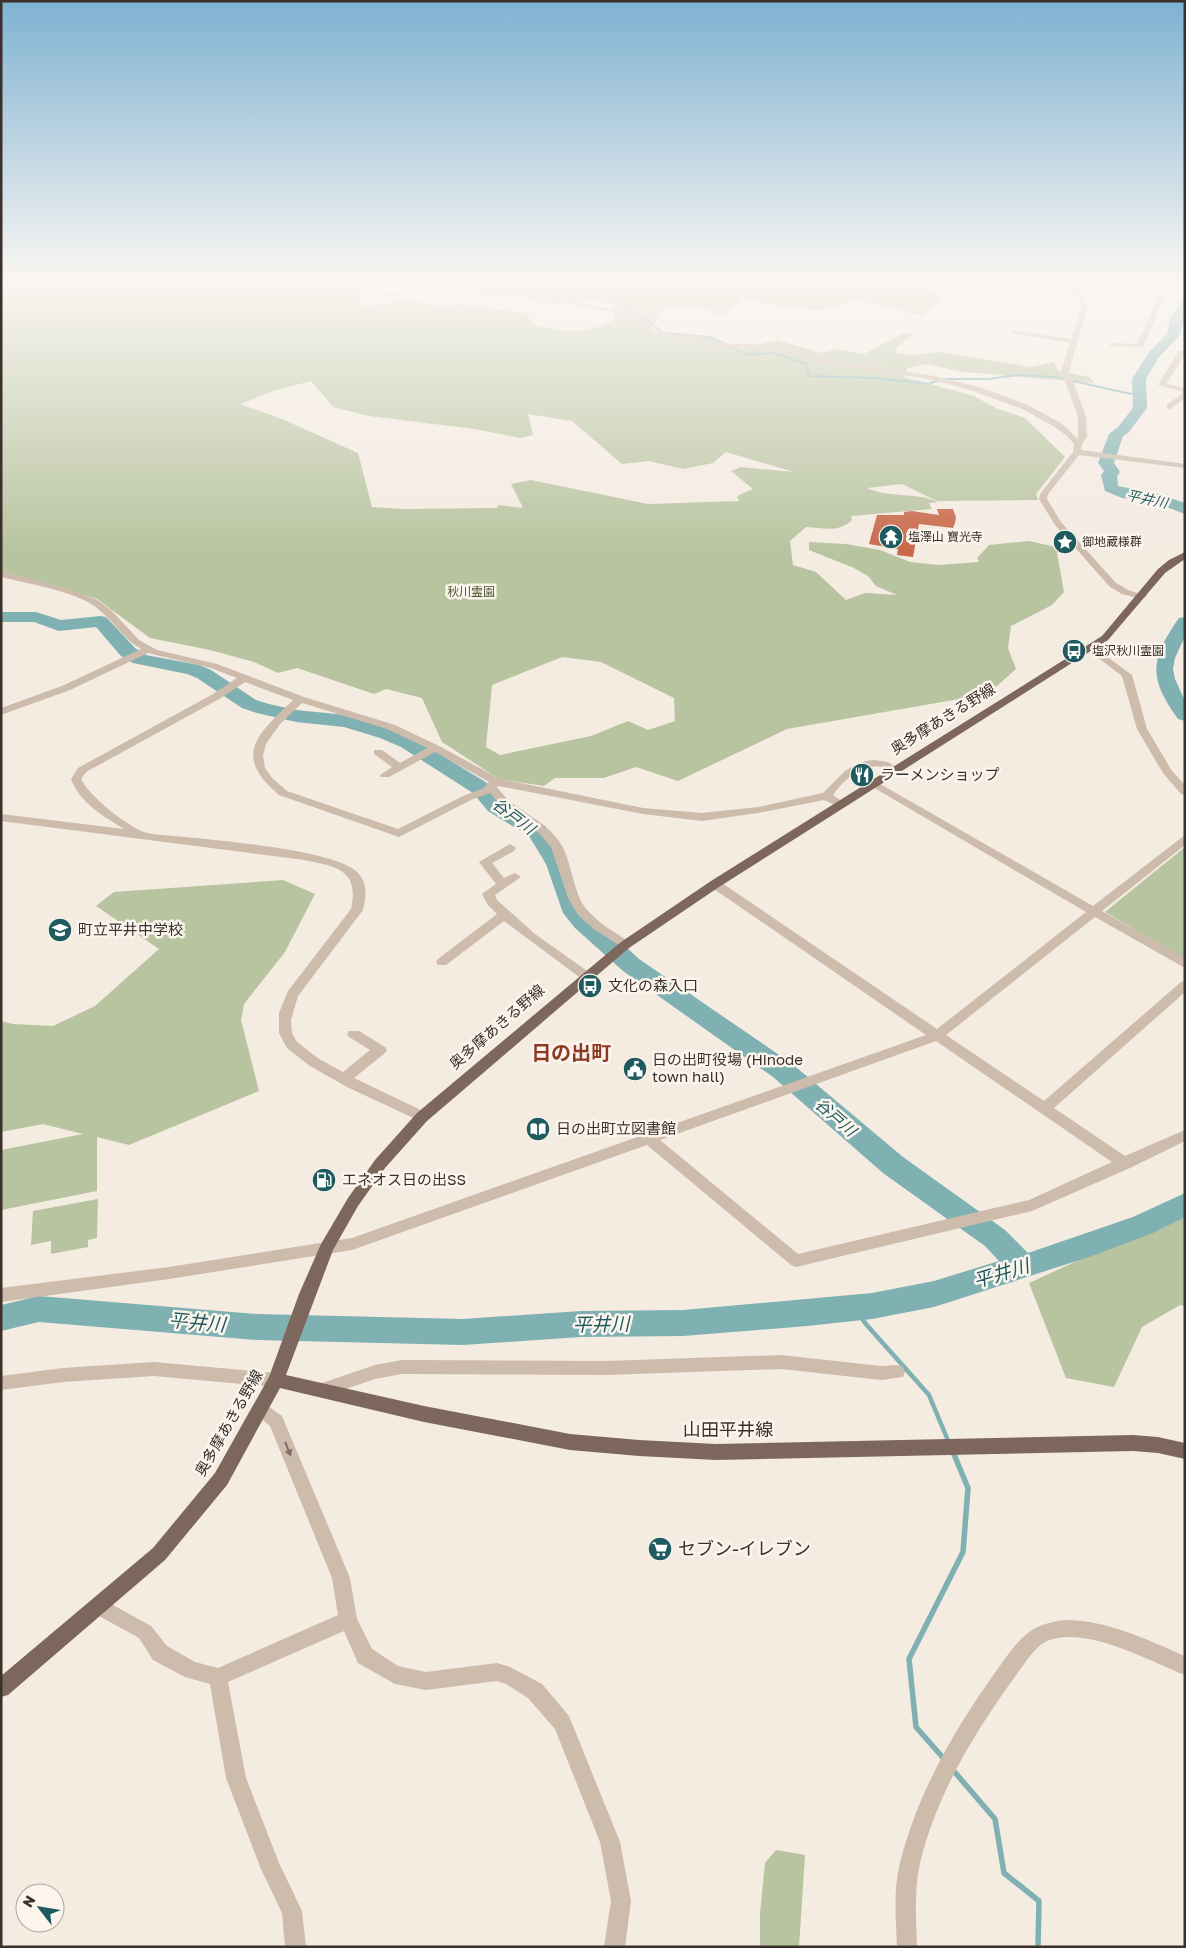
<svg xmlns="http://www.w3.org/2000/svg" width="1186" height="1948" font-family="'Golos Text','Noto Sans JP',sans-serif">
<rect width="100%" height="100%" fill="#f4ebe1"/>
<g fill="#b8c4a0" fill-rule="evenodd">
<path d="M 1,279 L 340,279 L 366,306 L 408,301 L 445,306 L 463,304 L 527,314 L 533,324 C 566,333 582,335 614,320 L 614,305 L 595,300 L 555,304 L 534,301 L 496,290 L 442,287 L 400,279 L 931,279 L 923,285 L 941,298 L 923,316 L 856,300 L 821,310 L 787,308 L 743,299 L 725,315 C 715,314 711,311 703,308 C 691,304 675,306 663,309 L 651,329 L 696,337 L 713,337 L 741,349 L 777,340 L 822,353 L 837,349 L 864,354 L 903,333 L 914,334 L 896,348 L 897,353 L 915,355 L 941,352 L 1031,367 L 1054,362 L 1058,371 L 1090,377 L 1094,383 L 964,372 L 925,364 L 907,368 L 904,377 L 974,396 L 996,408 L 1025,418 L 1065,457 L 1036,494 L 1038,500 L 937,501 L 902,484 L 867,488 C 889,498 916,492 938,502 L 929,503 L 932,509 L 851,516 L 852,520 C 839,533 823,528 806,527 L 790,541 L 793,565 L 816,572 L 846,600 L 865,593 L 897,595 L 876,586 L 868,576 L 854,568 L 809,550 L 809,542 L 846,544 L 880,550 L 910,562 L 938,565 L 979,562 L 977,558 L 989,545 L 1029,541 L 1056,547 L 1064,592 L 1052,605 L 1011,626 L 1008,648 L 1016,669 L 988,694 L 787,729 L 678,781 L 636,767 L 604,778 L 555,778 L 544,786 L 499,779 L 442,742 L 422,698 L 386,689 L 374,694 L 297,668 L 278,673 L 254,662 L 210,650 L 150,638 L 97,599 L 1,571 ZM 311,381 L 333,407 L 369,416 L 475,429 L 520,438 L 533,435 L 528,414 L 572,421 L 622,464 L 649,461 L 683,469 L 713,463 L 726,452 L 794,472 L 741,467 L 731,471 L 753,489 L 737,496 L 739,501 L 648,504 L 531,480 L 511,484 L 523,508 L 499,505 L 497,508 L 404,509 L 372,507 L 358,453 L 282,419 L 240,404 L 273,391 ZM 562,657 L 601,662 L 674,698 L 675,721 L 648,730 L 628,721 L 591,736 L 500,755 L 486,747 L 492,685 Z"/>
<path d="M 1185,847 L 1185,959 L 1105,912 Z"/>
<path d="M 283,880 L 315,894 L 285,952 L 244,1004 L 241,1020 L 259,1091 L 129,1145 L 97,1137 L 97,1191 L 1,1210 L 1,1150 L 83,1134 L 43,1124 L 1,1132 L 1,1021 L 13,1024 L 53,1026 L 95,1006 L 159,949 L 96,906 L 114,892 Z"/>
<path d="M 98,1199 L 97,1238 L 88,1240 L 88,1247 L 51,1254 L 51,1241 L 31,1245 L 33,1211 Z"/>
<path d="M 1185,1211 L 1185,1306 L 1180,1305 L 1142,1327 L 1114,1387 L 1066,1378 L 1029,1283 Z"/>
<path d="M 776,1850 L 805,1855 L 799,1947 L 760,1947 L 760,1913 L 765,1863 Z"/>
</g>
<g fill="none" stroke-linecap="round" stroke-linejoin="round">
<g stroke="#7fb0b2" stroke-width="2">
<path d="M 329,279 L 347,284 L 353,291 L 373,290 L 392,296 L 406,291 L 406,283 L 421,279"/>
<path d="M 431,279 L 518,284 L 544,293 L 591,286 L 620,301 L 664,333 L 709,337 L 748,355 L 774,353 L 806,364 L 809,376 L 875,378 L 928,384 L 942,379 L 988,379 L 1018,375 L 1055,377 L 1131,394 L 1140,393"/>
</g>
<path stroke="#7fb0b2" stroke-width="4.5" d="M 855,1307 L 865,1323 L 929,1395 L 949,1443"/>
<g stroke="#7fb0b2" stroke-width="5.5">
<path d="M 945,1760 L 916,1727 L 909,1659 L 963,1552 L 968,1488 L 953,1452"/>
<path d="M 952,1769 L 995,1819 L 1004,1873 L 1039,1901 L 1038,1947"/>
</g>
<g fill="#7fb0b2" fill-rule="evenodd">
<path d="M 1185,301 L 1185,315 L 1180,335 L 1159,357 L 1146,379 L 1147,408 L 1128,433 L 1123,436 L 1114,463 L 1120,472 L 1117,476 L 1118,486 L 1159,494 L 1185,503 L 1185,514 L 1153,502 L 1122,498 L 1105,491 L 1101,475 L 1104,471 L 1098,463 L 1109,434 L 1118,427 L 1133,408 L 1132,379 L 1149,352 L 1167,334 L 1170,318 L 1181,302 Z"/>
<path d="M 1,612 L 36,612 L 61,620 L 100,616 L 106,617 L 135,648 L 146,655 L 199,665 L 211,670 L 256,700 L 269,704 L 296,710 L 346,715 L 394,730 L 415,739 L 487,783 L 502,801 L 545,826 L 568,864 L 581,905 L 639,959 L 791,1063 L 903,1157 L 1005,1230 L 1028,1253 L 1133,1217 L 1185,1193 L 1185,1217 L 1153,1233 L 1092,1256 L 934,1307 L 872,1319 L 807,1326 L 683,1336 L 581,1337 L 463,1345 L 257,1340 L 39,1322 L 1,1331 L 1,1305 L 39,1296 L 257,1314 L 463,1319 L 581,1311 L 683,1310 L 872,1293 L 934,1281 L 999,1261 L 985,1246 L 883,1173 L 773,1077 L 623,971 L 575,928 L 563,913 L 546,864 L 529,836 L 488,811 L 473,793 L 401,747 L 380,738 L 344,727 L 296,722 L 257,713 L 242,708 L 197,678 L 187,674 L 133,663 L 121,656 L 96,627 L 59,631 L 34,622 L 1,622 Z"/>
<path d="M 1185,617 L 1185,636 L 1175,658 L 1173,669 L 1175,679 L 1185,701 L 1185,721 L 1178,719 C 1148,677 1150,660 1179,618 Z"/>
</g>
</g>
<path fill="#c8694b" d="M 937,509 L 953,509 L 956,517 L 955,523 L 953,528 L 919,524 L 913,557 L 897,555 L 898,549 L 869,544 L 877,515 L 904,515 L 904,512 L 912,511 L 939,515 Z"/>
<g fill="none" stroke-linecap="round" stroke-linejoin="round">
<g fill="#cdbbac" fill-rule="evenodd">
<path d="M 371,279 L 380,279 L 417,287 L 472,289 L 558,297 L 623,312 L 653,330 L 716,343 L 770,345 L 813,357 L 934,376 L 979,387 L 1028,405 L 1061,423 L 1078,439 L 1078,416 L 1061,371 L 1070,343 L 1012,333 L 1015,331 L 1071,339 L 1082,306 L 1075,294 L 1031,284 L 1034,282 L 1076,290 L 1080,279 L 1086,279 L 1081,292 L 1088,306 L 1069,371 L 1086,416 L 1087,437 L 1082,444 L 1081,450 L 1185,464 L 1185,468 L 1079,455 L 1048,494 L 1047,499 L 1061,522 L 1116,583 L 1128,590 L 1147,596 L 1142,599 L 1122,594 L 1110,587 L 1055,525 L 1039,499 L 1040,494 L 1073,452 L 1074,444 L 1067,436 L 1055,427 L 1022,409 L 973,391 L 934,380 L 812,361 L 770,349 L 716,347 L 651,334 L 619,314 L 558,301 L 472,293 L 417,291 Z"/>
<path d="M 1175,279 L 1181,279 L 1164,299 L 1143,347 L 1110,346 L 1110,344 L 1112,343 L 1137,344 L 1158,298 Z"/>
<path d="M 1179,351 L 1185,351 L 1185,354 L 1166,384 L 1185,388 L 1185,398 L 1170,409 L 1167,409 L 1167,405 L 1184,392 L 1158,385 Z"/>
<path d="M 1,571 L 71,590 L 97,600 L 111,610 L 139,640 L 157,650 L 217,664 L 304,697 L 395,725 L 441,747 L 500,779 L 643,808 L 702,813 L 758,807 L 823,793 L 846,770 L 866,761 L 874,760 L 888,762 L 901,771 L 896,774 C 891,773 887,769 882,767 C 862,762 843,781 833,795 L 847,805 L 841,808 L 824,800 L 758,813 L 702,821 L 643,814 L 499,786 L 497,787 C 512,809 538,816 555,836 C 573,856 570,885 584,906 C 595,922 614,931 629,942 L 631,945 L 629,948 L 625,949 L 595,930 L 578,915 L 568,898 L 551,847 L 539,833 L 501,806 L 490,793 L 471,800 L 399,837 L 279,795 C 232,755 257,735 293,700 L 245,682 L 221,698 L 86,772 L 81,779 C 89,796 127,826 144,832 C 153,835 165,835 175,836 C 211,840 339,849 359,874 C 368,885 366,897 363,910 L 298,996 L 291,1020 L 292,1033 L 297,1042 L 319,1059 L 343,1072 L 370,1050 L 349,1037 L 347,1034 L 349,1031 L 359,1031 L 385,1047 L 387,1050 L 385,1053 L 354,1078 L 427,1113 L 429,1117 L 427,1121 L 422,1122 L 347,1087 L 310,1066 L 287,1048 L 279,1033 L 279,1013 L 288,991 L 351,909 C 360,870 336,866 304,860 L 1,821 L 1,814 L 124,829 C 103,816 80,803 71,779 L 78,768 L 213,694 L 237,678 L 211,668 L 148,653 L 70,690 L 1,715 L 1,708 L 62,686 L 141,649 C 122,638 111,617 93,605 C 69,590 29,584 1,577 ZM 302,703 L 387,729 L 427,748 L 400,763 L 382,750 L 374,750 L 374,754 L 392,767 L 380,775 L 381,777 L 389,777 L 435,752 L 489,782 L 484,788 L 463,796 L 398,829 L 287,791 L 272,778 L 265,768 L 263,756 L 266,744 L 280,724 Z"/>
<path d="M 1091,645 L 1132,675 L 1147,729 L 1172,771 L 1185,785 L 1185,795 L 1181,794 L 1163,773 L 1137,729 L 1122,676 L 1088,650 L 1086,648 Z"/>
<path d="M 875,781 L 1093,906 L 1185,835 L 1185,845 L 1102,911 L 1185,958 L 1185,968 L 1095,917 L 946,1035 L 1044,1101 L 1181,982 L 1185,981 L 1185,992 L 1054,1108 L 1125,1156 L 1185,1130 L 1185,1141 L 1130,1168 L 1032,1211 L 796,1267 L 791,1265 L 647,1145 L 352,1250 L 169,1279 L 1,1302 L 1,1288 L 169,1267 L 352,1238 L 926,1035 L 711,887 L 709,884 L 711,881 L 719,881 L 937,1029 L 1086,912 L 871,786 L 870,784 L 871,782 ZM 936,1041 L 1112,1162 L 1029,1200 L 798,1254 L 660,1140 Z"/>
<path d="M 510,844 L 516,848 L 514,851 L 492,863 L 504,878 L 515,873 L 521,877 L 495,895 L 497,900 L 535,934 L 590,973 L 592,976 L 590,979 L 582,979 L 504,921 L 446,965 L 438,965 L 436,962 L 438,959 L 497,914 L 488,905 L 482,894 L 496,884 L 479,862 Z"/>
<path d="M 781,1355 L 881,1366 L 897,1365 L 903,1367 L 905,1372 L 903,1377 L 881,1380 L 781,1369 L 606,1375 L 402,1374 L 375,1379 L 322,1397 L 316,1395 L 314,1390 L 316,1385 L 322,1383 L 375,1365 L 402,1360 L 606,1361 Z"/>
<path d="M 154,1362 L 276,1373 L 282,1375 L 284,1380 L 282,1385 L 276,1387 L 154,1376 L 63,1382 L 1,1390 L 1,1376 L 63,1368 Z"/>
<path d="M 262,1402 L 282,1416 L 284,1421 L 350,1578 L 357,1619 L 372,1649 L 398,1666 L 426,1672 L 497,1663 L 510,1667 L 542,1684 L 569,1716 L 620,1842 L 631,1901 L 625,1947 L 604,1947 L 611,1901 L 600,1842 L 555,1729 L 528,1698 L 506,1684 L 497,1681 L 426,1690 L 395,1684 L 358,1663 L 344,1631 L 228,1682 L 246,1778 L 279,1863 L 302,1911 L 306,1947 L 285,1947 L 282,1913 L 261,1869 L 226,1778 L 210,1684 L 185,1677 L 153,1660 L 139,1638 L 92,1612 L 89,1606 L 92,1600 L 98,1597 L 104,1600 L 151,1626 L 167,1646 L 195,1662 L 218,1668 L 338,1615 L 332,1578 L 270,1426 L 256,1414 L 254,1409 L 256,1404 Z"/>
<path d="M 1064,1620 C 1108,1620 1145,1639 1185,1656 L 1185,1675 C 1149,1661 1086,1625 1047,1641 C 1034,1647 1023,1666 1014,1678 C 974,1733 936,1796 920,1863 C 914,1890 916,1919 917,1947 L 897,1947 C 896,1919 893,1890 900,1863 C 917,1794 955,1728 997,1670 C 1007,1656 1017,1640 1032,1630 C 1041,1624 1053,1622 1064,1620 Z"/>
</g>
<path fill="#7d675c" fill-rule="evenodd" d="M 1185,552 L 1185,559 L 1165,573 L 1108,640 L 719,887 L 629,948 L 427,1121 L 385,1168 L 358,1206 L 333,1250 L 286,1375 L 424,1406 L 570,1434 L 639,1440 L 716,1444 L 1133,1435 L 1158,1437 L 1185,1443 L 1185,1459 L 1158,1453 L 1133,1451 L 716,1460 L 639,1456 L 570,1450 L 424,1422 L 280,1388 L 227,1485 L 165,1560 L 8,1695 L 1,1697 L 1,1676 L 153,1548 L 215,1473 L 269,1377 L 299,1294 L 321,1244 L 348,1198 L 375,1160 L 417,1113 L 621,942 L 711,881 L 1102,636 L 1158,569 L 1169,560 Z"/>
</g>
<defs><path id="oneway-solid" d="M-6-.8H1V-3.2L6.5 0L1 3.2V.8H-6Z" transform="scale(1.25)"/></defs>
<use fill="#7d6f65" href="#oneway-solid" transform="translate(288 1449) rotate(68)"/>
<linearGradient id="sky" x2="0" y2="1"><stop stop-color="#7eb2d2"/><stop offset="0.51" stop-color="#faf6f2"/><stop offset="1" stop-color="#faf6f2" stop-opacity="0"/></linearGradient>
<rect width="1186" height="551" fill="url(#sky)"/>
<defs>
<g id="temple-disc" transform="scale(1.25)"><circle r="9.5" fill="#1f5a5e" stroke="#fbf5ee"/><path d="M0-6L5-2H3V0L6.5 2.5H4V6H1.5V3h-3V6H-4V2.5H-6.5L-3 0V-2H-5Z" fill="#fff"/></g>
<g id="sight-disc" transform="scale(1.25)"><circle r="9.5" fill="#1f5a5e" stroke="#fbf5ee"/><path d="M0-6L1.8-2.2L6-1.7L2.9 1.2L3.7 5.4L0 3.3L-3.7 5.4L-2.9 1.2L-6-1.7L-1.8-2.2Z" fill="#fff"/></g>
<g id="bus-disc" transform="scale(1.25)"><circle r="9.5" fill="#1f5a5e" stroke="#fbf5ee"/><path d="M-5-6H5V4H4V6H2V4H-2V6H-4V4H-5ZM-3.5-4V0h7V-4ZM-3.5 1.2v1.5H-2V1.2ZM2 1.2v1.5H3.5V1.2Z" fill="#fff"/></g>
<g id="restaurant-disc" transform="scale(1.25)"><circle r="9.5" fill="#1f5a5e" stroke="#fbf5ee"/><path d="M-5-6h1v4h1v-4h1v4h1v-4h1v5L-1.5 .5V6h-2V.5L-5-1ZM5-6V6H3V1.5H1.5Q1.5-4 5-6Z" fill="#fff"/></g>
<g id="school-disc" transform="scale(1.25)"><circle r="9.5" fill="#1f5a5e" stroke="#fbf5ee"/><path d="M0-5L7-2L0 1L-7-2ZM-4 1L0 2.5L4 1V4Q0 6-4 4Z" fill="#fff"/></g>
<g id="civic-disc" transform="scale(1.25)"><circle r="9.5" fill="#1f5a5e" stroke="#fbf5ee"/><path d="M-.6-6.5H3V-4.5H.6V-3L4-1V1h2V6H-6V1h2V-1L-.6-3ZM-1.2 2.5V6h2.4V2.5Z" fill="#fff"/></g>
<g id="library-disc" transform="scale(1.25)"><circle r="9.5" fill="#1f5a5e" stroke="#fbf5ee"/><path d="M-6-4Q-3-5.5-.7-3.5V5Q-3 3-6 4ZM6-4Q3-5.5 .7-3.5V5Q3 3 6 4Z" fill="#fff"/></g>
<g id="fuel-disc" transform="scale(1.25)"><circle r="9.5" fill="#1f5a5e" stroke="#fbf5ee"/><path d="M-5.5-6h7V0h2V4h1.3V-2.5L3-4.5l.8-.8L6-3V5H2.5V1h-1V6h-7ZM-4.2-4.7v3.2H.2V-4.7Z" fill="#fff"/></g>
<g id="supermarket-disc" transform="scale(1.25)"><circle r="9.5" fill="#1f5a5e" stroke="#fbf5ee"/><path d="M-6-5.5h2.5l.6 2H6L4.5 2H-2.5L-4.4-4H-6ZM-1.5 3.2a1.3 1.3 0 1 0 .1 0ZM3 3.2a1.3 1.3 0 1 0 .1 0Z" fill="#fff"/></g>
</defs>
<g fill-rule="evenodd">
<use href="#temple-disc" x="891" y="537"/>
<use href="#sight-disc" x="1065" y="542"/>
<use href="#bus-disc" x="1074" y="651"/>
<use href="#restaurant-disc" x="862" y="775"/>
<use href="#school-disc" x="60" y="930"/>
<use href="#bus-disc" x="590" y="986"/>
<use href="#civic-disc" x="635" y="1069"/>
<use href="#library-disc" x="538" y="1129"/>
<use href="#fuel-disc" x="324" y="1180"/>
<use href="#supermarket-disc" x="660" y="1549"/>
</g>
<g text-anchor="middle" stroke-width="5" stroke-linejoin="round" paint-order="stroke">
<g font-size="12" fill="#3b302b" stroke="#fbf5ee" text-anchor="start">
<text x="908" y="541">塩澤山 寶光寺</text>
<text x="1082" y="546">御地蔵様群</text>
<text x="1092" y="655">塩沢秋川霊園</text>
</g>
<g font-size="12" fill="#4a5a2e" stroke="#fbf5ee">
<text x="471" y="596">秋川霊園</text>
</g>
<g font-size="14" font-style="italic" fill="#1f5a5e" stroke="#fbf5ee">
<text transform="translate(1147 499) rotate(12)" y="5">平井川</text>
</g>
<g font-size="15" fill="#3b302b" stroke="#fbf5ee">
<text transform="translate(943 719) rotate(-32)" y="5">奥多摩あきる野線</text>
<text transform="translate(497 1027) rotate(-41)" y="5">奥多摩あきる野線</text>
<text transform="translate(229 1423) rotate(-60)" y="5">奥多摩あきる野線</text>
</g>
<g font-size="15" fill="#3b302b" stroke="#fbf5ee" text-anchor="start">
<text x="880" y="780">ラーメンショップ</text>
<text x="78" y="935">町立平井中学校</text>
<text x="608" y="991">文化の森入口</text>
<text x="652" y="1065">日の出町役場 (Hinode<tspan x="652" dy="17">town hall)</tspan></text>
<text x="556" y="1134">日の出町立図書館</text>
<text x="342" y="1185">エネオス日の出SS</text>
</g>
<g font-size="16" font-style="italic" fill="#1f5a5e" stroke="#fbf5ee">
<text transform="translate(514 816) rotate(37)" y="6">谷戸川</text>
<text transform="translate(836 1117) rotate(41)" y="6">谷戸川</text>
</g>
<g font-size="18" fill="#3b302b" stroke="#fbf5ee">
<text x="728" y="1436">山田平井線</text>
</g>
<g font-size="18" fill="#3b302b" stroke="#fbf5ee" text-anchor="start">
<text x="678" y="1555">セブン-イレブン</text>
</g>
<g font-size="19" font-style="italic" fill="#1f5a5e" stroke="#fbf5ee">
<text transform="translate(1001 1273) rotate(-17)" y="7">平井川</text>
<text transform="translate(197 1322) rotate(5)" y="7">平井川</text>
<text transform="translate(601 1324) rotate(-1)" y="7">平井川</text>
</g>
<g font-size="20" font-weight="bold" fill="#8c3b22" stroke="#fbf5ee">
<text x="571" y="1060">日の出町</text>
</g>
</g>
<rect width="1186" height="1948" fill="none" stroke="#3b302b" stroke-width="5"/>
<g transform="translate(40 1908) rotate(301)"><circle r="24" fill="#fbf5ee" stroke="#aea6a0"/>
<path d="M0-4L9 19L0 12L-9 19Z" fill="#1f5a5e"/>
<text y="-8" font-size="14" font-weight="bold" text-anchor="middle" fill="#3b302b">N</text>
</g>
</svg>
